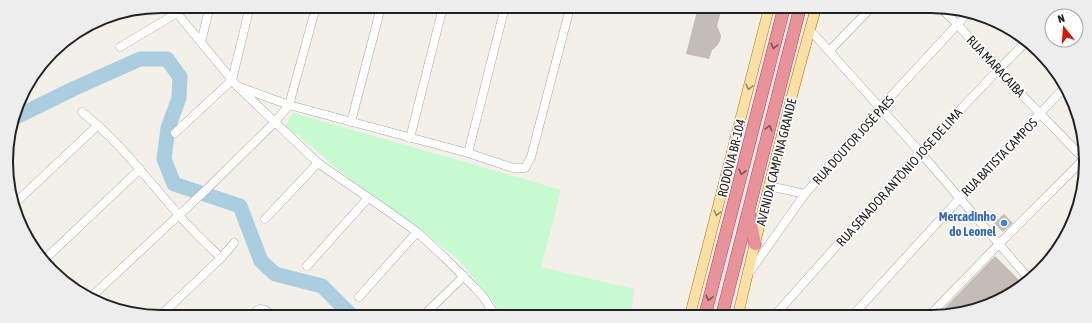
<svg xmlns="http://www.w3.org/2000/svg" width="1092" height="323" font-family="'Asap Condensed',sans-serif">
<rect width="100%" height="100%" fill="#f2f0e9"/>
<path fill="#c8fad1" d="M 293,113 L 524,179 L 561,190 L 541,267 L 634,289 L 631,315 L 500,315 L 494,303 L 458,259 L 430,237 L 375,198 L 335,167 L 298,135 L 284,128 Z"/>
<g fill="none" stroke-linecap="round" stroke-linejoin="round">
<path stroke="#aacddf" stroke-width="15" d="M 14,118 L 73,89 L 140,59 L 167,59 L 180,77 L 179,98 L 168,128 L 164,159 L 174,184 L 240,206 L 261,261 L 275,274 L 322,286 L 350,314"/>
</g>
<g fill="#c3bdb5">
<path d="M 705,8 L 722,8 L 717,26 L 719,30 L 721,36 L 720,41 L 717,46 L 712,50 L 709,59 L 686,54 L 697,11 L 704,12 Z"/>
<path d="M 1004,214 L 1013,223 L 1003,232 L 994,223 Z"/>
<path d="M 995,256 L 1024,285 L 999,301 L 951,316 L 937,316 Z"/>
</g>
<g fill="none" stroke-linecap="round" stroke-linejoin="round">
<g stroke="#a9a9a9" stroke-width="9">
<g id="minor">
<path d="M 171,6 L 237,86 L 318,163 L 392,214 L 417,232 L 444,257 L 475,288 L 484,298 L 495,315"/>
<path d="M 942,9 L 957,24 L 998,70 L 1083,158"/>
<path d="M 810,30 L 920,152 L 1030,280"/>
<path d="M 201,42 L 210,6"/>
<path d="M 120,47 L 177,13"/>
<path d="M 829,51 L 870,9"/>
<path d="M 232,80 L 250,6"/>
<path d="M 237,86 L 289,105 L 468,153 L 513,168 L 525,168 L 531,157 L 570,8"/>
<path d="M 82,112 C 119,141 147,179 178,214 C 191,230 207,244 221,258"/>
<path d="M 351,122 L 381,7"/>
<path d="M 175,133 L 232,80"/>
<path d="M 410,138 L 443,7"/>
<path d="M 468,153 L 505,7"/>
<path d="M 769,186 L 805,194"/>
<path d="M 13,205 L 98,125"/>
<path d="M 265,219 L 318,163"/>
<path d="M 44,260 L 140,169"/>
<path d="M 307,266 L 368,198"/>
<path d="M 749,273 L 805,194 L 880,108 L 969,12"/>
<path d="M 91,297 L 208,188 L 275,122 L 289,105 L 316,7"/>
<path d="M 359,297 L 417,232"/>
<path d="M 162,314 L 221,258 L 234,243"/>
<path d="M 252,314 L 260,309 L 265,310 L 271,314"/>
<path d="M 424,315 L 464,276"/>
<path d="M 775,315 L 920,152 L 998,70 L 1026,42"/>
<path d="M 853,315 L 960,198 L 1065,87"/>
<path d="M 929,316 L 999,244 L 1083,160"/>
</g>
</g>
<g stroke="#9f7b01" stroke-width="11">
<g id="major">
<path d="M 690,315 L 769,8"/>
<path d="M 738,315 C 762,212 787,110 816,8"/>
</g>
</g>
<g stroke="#db2b55" stroke-width="13">
<g id="highway">
<path d="M 749,214 L 755,244"/>
<path d="M 705,315 L 784,8"/>
<path d="M 722,315 L 800,8"/>
</g>
</g>
<use href="#minor" stroke="#fff" stroke-width="8"/>
<use href="#major" stroke="#fbdfa5" stroke-width="10"/>
<use href="#highway" stroke="#e79399" stroke-width="12"/>
</g>
<defs><path id="oneway-chevron" d="M-2-3.5L2.5 0L-2 3.5" fill="none" stroke-width="1.6" stroke-linecap="round" stroke-linejoin="round"/></defs>
<g stroke="#7b5558">
<use href="#oneway-chevron" transform="translate(774 46) rotate(104)"/>
<use href="#oneway-chevron" transform="translate(769 128) rotate(-76)"/>
<use href="#oneway-chevron" transform="translate(742 172) rotate(104)"/>
<use href="#oneway-chevron" transform="translate(709 298) rotate(104)"/>
</g>
<g stroke="#998a6a">
<use href="#oneway-chevron" transform="translate(749 87) rotate(104)"/>
<use href="#oneway-chevron" transform="translate(717 213) rotate(104)"/>
</g>
<circle fill="#3f7fe0" stroke="#fff" stroke-width="1.5" cx="1004" cy="223" r="4"/>
<g text-anchor="middle" stroke-width="3.5" stroke-linejoin="round" paint-order="stroke">
<g font-size="13" fill="#222" stroke="#fff">
<text transform="translate(996 66) rotate(47)" y="5">RUA MARACAIBA</text>
<text transform="translate(853 140) rotate(-48)" y="5">RUA DOUTOR JOSÉ PAES</text>
<text transform="translate(999 157) rotate(-46)" y="5">RUA BATISTA CAMPOS</text>
<text transform="translate(731 158) rotate(-76)" y="5">RODOVIA BR-104</text>
<text transform="translate(776 162) rotate(-76)" y="5">AVENIDA CAMPINA GRANDE</text>
<text transform="translate(899 177) rotate(-48)" y="5">RUA SENADOR ANTÔNIO JOSE DE LIMA</text>
</g>
<g font-size="13" font-weight="bold" fill="#366cbe" stroke="#fff" text-anchor="end">
<text x="996" y="221">Mercadinho<tspan x="996" dy="15">do Leonel</tspan></text>
</g>
</g>
<path d="M0 0H1092V323H0ZM161 13H931A148 148 0 0 1 1079 161V162A148 148 0 0 1 931 310H161A148 148 0 0 1 13 162V161A148 148 0 0 1 161 13Z" fill="#ededed" fill-rule="evenodd"/>
<path fill="none" stroke="#222" stroke-width="2" d="M161 13H931A148 148 0 0 1 1079 161V162A148 148 0 0 1 931 310H161A148 148 0 0 1 13 162V161A148 148 0 0 1 161 13Z"/>
<g transform="translate(1064 28) rotate(343)"><circle r="19" fill="#ffffff" stroke="#a7a7a7"/>
<path d="M0-3L7 15L0 10L-7 15Z" fill="#d21802"/>
<text y="-6" font-size="11" font-weight="bold" text-anchor="middle" fill="#222222">N</text>
</g>
</svg>
